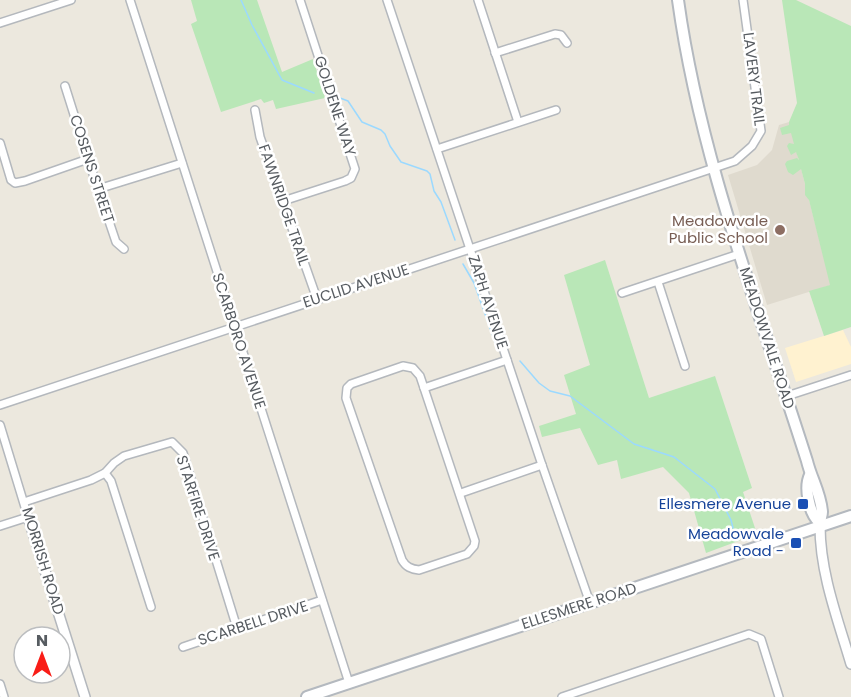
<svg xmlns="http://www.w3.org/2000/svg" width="851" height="697" font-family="Poppins,sans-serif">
<rect width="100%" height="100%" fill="#ece8de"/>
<path fill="#fff2d0" d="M 843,330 L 851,347 L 851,364 L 796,382 L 785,348 Z"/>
<path fill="#dfdace" d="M 789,122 L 831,285 L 767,305 L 728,175 L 757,165 L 772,150 L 779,125 Z"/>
<g fill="#b9e7b7">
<path d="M 191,0 L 257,0 L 282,72 L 313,59 L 325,98 L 276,109 L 273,100 L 264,103 L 261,99 L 221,112 L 191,24 L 197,21 Z"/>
<path d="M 782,0 L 796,0 L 851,26 L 851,327 L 824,336 L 809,291 L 830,285 L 809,200 L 805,195 L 805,184 L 801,169 L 793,175 L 788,172 L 785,164 L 787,161 L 797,158 L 799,160 L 796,152 L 791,155 L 787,146 L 789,143 L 794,144 L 791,133 L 782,135 L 780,128 L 789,125 L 789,122 L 797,103 Z"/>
<path d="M 605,260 L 649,398 L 715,376 L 752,488 L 743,492 L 757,534 L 706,553 L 689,493 L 663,467 L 621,479 L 617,460 L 598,465 L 580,428 L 542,437 L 539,426 L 576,414 L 564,375 L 590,365 L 564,275 Z"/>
</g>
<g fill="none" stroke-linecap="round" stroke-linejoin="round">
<g stroke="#9bd9ff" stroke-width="1.5">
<path d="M 241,0 L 252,25 L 282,80 L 314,93"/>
<path d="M 340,98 L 348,101 L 362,122 L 381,130 L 385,134 L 390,146 L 401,162 L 427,171 L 430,174 L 434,191 L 441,202 L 455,240"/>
<path d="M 463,264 L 474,283 L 496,345"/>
<path d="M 520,361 L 539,383 L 550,391 L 570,396 L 634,444 L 674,457 L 715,489 L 731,520 L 733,528"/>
</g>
<g stroke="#b4b8bd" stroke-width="10">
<g id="minor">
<path d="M 130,0 L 349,683"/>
<path d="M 387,0 L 542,465 L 590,603"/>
<path d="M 478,0 L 518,122"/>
<path d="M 0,23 L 71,0"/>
<path d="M 495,53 L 555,34 L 561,35 L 567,43"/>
<path d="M 65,86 L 88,159 L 116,242 L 124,249"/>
<path d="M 255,110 L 260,137 L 317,299"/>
<path d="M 0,143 L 11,180 L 15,183 L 25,181 L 88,159"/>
<path d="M 437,149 L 556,110"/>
<path d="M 98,189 L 182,163"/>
<path d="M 283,201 L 345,181 L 351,178 L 355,169 L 300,0"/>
<path d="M 658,282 L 685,366"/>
<path d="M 622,293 L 739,254"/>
<path d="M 403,366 L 413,368 L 420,376 L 475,541 L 474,546 L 467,554 L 419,570 C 411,569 406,567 402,560 L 346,398 L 347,388 L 351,384 Z"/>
<path d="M 424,388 L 507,360"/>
<path d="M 787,396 L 851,375"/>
<path d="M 0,405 L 735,161 L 752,146 L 761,131 L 743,0"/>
<path d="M 0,425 L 28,517 L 0,526"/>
<path d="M 105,473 L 111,481 L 151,607"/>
<path d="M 461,493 L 542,465"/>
<path d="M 24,502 L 91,480 L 105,473 L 114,463 L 124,456 L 172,442 L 183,453 L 237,628"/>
<path d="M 183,647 L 322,600"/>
<path d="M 0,684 L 4,697"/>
<path d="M 562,697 L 749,634 L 761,639 L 779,697"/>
</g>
</g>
<g stroke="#b4b8bd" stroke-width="12">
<g id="tertiary">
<path d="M 28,517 L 85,697"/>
<path d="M 820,526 C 820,573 838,620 851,664"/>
</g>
</g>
<g stroke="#b4b9bf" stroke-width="14">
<g id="secondary">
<path d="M 678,0 C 700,159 759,309 807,461 C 811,478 821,494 822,512 C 822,517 819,521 820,526"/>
<path d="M 810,475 C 804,487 809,513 819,522"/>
<path d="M 307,697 L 851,516"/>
</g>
</g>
<use href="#minor" stroke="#fff" stroke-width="7"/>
<use href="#tertiary" stroke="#fff" stroke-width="9"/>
<use href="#secondary" stroke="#fff" stroke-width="10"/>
</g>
<circle fill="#8d6e63" stroke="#fff" stroke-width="2" cx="780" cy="230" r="6"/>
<g fill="#1a4fb4" stroke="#fff" stroke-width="2">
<rect x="797" y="498" width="12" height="12" rx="3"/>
<rect x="790" y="537" width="12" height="12" rx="3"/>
</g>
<g text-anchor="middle" stroke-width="5" stroke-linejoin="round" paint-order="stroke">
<g font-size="15" fill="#575c61" stroke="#fff">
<text transform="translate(754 79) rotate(83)" y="5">LAVERY TRAIL</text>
<text transform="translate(335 106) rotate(72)" y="5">GOLDENE WAY</text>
<text transform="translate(92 169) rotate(72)" y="5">COSENS STREET</text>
<text transform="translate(284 205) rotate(71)" y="5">FAWNRIDGE TRAIL</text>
<text transform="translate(356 286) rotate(-18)" y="5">EUCLID AVENUE</text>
<text transform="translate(488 302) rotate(72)" y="5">ZAPH AVENUE</text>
<text transform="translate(767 338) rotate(72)" y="5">MEADOWVALE ROAD</text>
<text transform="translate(239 341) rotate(72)" y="5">SCARBORO AVENUE</text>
<text transform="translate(198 508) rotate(72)" y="5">STARFIRE DRIVE</text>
<text transform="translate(43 561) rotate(73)" y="5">MORRISH ROAD</text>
<text transform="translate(579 606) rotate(-18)" y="5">ELLESMERE ROAD</text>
<text transform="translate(253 623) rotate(-18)" y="5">SCARBELL DRIVE</text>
</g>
<g font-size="15" fill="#785e54" stroke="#fff" text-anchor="end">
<text x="768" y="226">Meadowvale<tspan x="768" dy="17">Public School</tspan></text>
</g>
<g font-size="15" fill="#164399" stroke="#fff" text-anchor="end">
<text x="791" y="509">Ellesmere Avenue</text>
<text x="784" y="539">Meadowvale<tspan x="784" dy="17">Road -</tspan></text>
</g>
</g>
<g transform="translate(42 655)"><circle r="28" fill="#ffffff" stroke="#bcbec0" stroke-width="1.5"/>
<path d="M0-4.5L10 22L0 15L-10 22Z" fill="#f91d17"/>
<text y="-9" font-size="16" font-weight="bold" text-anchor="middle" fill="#575c61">N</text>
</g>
</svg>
